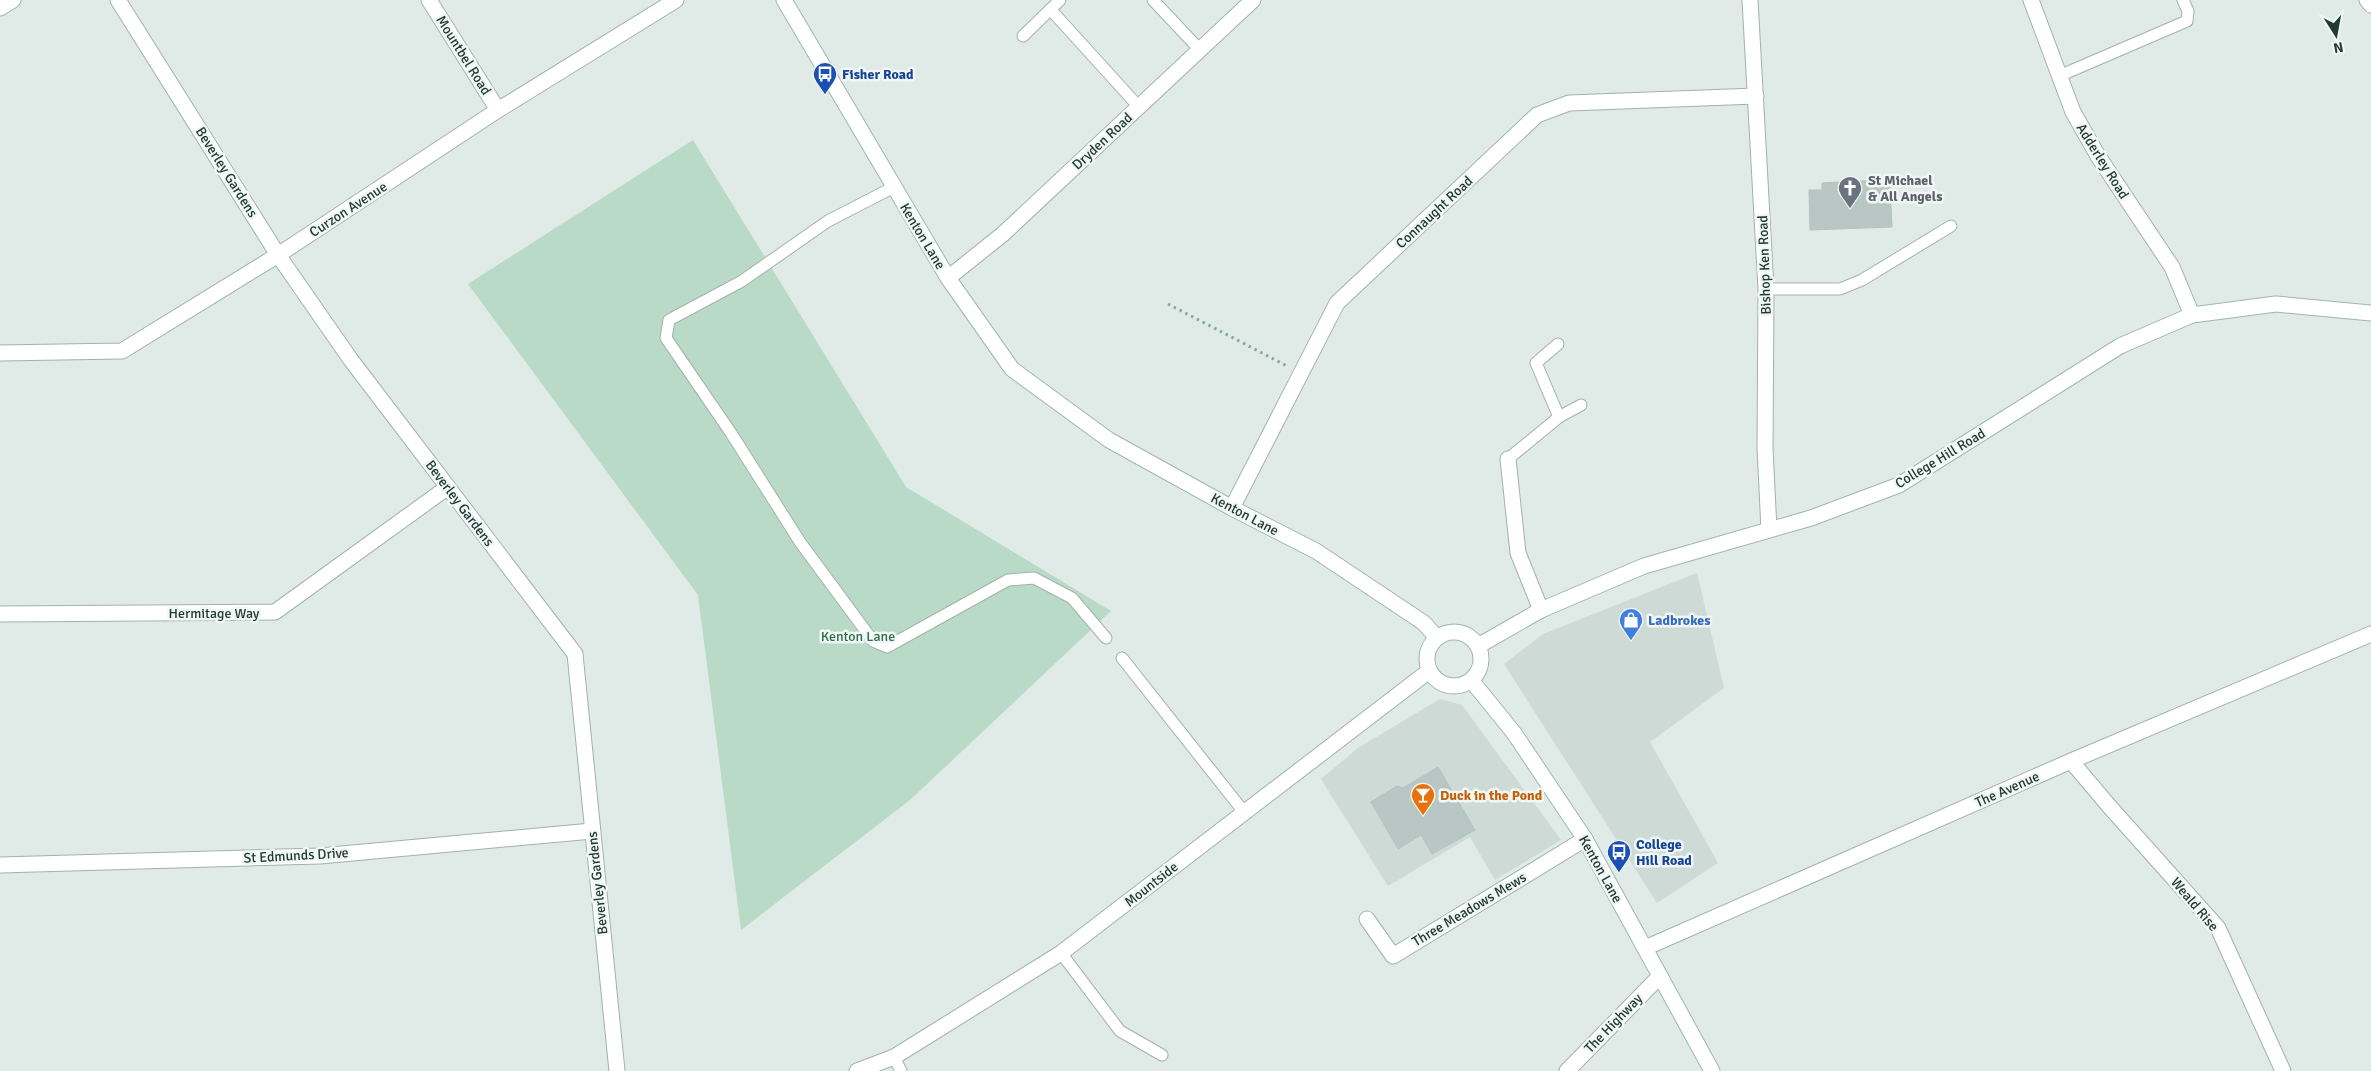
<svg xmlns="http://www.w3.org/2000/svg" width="2371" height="1071" font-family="Signika,sans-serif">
<rect width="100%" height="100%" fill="#e0eae6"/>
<g fill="#cedad6">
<path d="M 1697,573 L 1724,688 L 1650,742 L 1718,863 L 1657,903 L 1504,664 L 1543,634 Z"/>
<path d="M 1440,699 L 1462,705 L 1561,840 L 1495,880 L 1470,837 L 1388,886 L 1321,779 L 1358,748 Z"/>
</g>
<path fill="#b9dac6" d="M 693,140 L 906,487 L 1111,611 L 910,800 L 741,930 L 698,595 L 468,284 Z"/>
<g fill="#b8c7c3" stroke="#b3c3be">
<path d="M 1881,180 L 1882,187 L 1890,187 L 1892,227 L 1810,230 L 1809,190 L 1822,190 L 1822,183 Z"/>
<path d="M 1438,767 L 1475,830 L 1432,854 L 1421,835 L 1398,849 L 1371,802 L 1397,786 L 1403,788 Z"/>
</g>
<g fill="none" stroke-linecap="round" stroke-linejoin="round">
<g stroke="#a3b1ad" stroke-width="13">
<g id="lane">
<path d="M 1153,0 L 1200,50"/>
<path d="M 1051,10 L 1139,107"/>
<path d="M 1023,36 L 1060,0"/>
<path d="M 2059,76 L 2187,21 L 2188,11 L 2183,0"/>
<path d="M 894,187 L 828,221 L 742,281 L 669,320 L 666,338 L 731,433 L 800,542 L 873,641 L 887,647 L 1008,580 L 1034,578 L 1072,598 L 1106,638"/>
<path d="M 1766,289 L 1840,289 L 1862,280 L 1951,226"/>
<path d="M 1559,417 L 1581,405"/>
<path d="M 1508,459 L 1559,417 L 1536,363 L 1558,344"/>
<path d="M 1122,658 L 1244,812"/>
<path d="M 1061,953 L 1120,1031 L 1162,1055"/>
<path d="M 894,1057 L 901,1071"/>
</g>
</g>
<g stroke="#a3b1ad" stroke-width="17">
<g id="street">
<path d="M 118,0 L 278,255 L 351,360 L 575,654 L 617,1071"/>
<path d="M 429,0 L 498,110"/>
<path d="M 1750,0 L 1766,289 L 1765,448 L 1769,530"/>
<path d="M 2031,0 L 2073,112 L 2098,156 L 2172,267 L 2192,315"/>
<path d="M 2367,0 L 2371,5"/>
<path d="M 0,8 L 13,0"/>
<path d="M 948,278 L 1003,234 L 1253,0"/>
<path d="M 0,353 L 122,351 L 278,255 L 498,110 L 676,0"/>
<path d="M 1508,459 L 1518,553 L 1541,610"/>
<path d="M 1232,508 L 1337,303 L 1537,115 L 1569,103 L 1756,96"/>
<path d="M 0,614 L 275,612 L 448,487"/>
<path d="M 2071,761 L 2109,806 L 2218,928 L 2283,1071"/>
<path d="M 0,865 L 320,856 L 592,831"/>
<path d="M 1367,919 L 1393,956 L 1585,839"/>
<path d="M 1645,948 L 2071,761 L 2371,634"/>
<path d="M 857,1071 L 894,1057 L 1061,953 L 1429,671"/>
<path d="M 1567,1071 L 1660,976"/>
</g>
</g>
<g stroke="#a0b5b0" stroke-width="17">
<g id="secondary">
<path d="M 784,0 L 948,278 L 1012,369 L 1109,440 L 1232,508 L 1316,551 L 1424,623 L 1436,637"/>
<circle cx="1454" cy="659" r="27"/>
<path d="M 1478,646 L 1541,610 L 1644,566 L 1811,518 L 1899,485 L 2120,346 L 2192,315 L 2276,304 L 2371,313"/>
<path d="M 1471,680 L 1514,733 L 1585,839 L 1712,1071"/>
</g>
</g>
<path stroke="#82aca3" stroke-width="3" stroke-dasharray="2.5 4" stroke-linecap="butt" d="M 1168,304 L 1287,366"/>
<use href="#lane" stroke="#fff" stroke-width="11"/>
<use href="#street" stroke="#fff" stroke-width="15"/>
<use href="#secondary" stroke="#fff" stroke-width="15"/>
</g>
<defs>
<g id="bus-pin" transform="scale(1.25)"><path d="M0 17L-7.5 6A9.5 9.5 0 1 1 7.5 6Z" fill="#1a4fb4" stroke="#f0f7f4"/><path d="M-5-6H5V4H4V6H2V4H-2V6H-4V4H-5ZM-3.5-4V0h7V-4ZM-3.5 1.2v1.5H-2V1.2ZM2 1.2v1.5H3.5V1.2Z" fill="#fff"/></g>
<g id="church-pin" transform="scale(1.25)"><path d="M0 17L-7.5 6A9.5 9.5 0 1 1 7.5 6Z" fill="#6b7280" stroke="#f0f7f4"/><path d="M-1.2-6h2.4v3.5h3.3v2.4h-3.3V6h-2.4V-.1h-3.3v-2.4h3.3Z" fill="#fff"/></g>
<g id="shop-pin" transform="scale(1.25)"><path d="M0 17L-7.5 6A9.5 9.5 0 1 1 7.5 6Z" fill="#3f7fe0" stroke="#f0f7f4"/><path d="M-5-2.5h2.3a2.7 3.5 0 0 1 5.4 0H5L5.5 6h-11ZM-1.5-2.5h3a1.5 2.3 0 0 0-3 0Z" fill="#fff"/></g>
<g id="bar-pin" transform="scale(1.25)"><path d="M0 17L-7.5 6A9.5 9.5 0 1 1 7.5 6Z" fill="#e8710a" stroke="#f0f7f4"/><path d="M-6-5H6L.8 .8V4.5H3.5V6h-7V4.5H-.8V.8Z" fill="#fff"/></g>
</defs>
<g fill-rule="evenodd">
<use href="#bus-pin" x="825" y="74"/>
<use href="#church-pin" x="1850" y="188"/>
<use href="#shop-pin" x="1631" y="620"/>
<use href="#bar-pin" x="1423" y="795"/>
<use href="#bus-pin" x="1619" y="852"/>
</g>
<g text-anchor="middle" stroke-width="5" stroke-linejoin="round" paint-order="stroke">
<g font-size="14" fill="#223935" stroke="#f0f7f4">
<text transform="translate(464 55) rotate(58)" y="5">Mountbel Road</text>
<text transform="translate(1102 141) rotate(-43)" y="5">Dryden Road</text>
<text transform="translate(2103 161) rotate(58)" y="5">Adderley Road</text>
<text transform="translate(227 172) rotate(58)" y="5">Beverley Gardens</text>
<text transform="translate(348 209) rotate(-33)" y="5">Curzon Avenue</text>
<text transform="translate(1434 212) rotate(-43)" y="5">Connaught Road</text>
<text transform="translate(923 236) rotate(59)" y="5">Kenton Lane</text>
<text transform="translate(1764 265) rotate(-92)" y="5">Bishop Ken Road</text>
<text transform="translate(1940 458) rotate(-31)" y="5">College Hill Road</text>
<text transform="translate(460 503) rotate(53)" y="5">Beverley Gardens</text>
<text transform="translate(1245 514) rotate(28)" y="5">Kenton Lane</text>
<text x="214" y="618">Hermitage Way</text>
<text transform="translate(2007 789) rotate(-24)" y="5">The Avenue</text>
<text transform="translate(296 855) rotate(-3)" y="5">St Edmunds Drive</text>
<text transform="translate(1601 869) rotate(61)" y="5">Kenton Lane</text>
<text transform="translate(597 883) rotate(-96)" y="5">Beverley Gardens</text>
<text transform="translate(1151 884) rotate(-38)" y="5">Mountside</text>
<text transform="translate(2195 904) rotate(50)" y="5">Weald Rise</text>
<text transform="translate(1469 909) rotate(-31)" y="5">Three Meadows Mews</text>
<text transform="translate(1613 1023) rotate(-46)" y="5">The Highway</text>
</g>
<g font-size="14" font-weight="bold" fill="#164399" stroke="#f0f7f4" text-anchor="start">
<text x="842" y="79">Fisher Road</text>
<text x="1636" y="849">College<tspan x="1636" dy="16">Hill Road</tspan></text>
</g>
<g font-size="14" font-weight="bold" fill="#5b616d" stroke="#f0f7f4" text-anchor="start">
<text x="1868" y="185">St Michael<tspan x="1868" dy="16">&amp; All Angels</tspan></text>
</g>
<g font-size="14" font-weight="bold" fill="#366cbe" stroke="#f0f7f4" text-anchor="start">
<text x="1648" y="625">Ladbrokes</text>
</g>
<g font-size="14" fill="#2e6d4e" stroke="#f0f7f4">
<text x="858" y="641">Kenton Lane</text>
</g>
<g font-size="14" font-weight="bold" fill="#c56008" stroke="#f0f7f4" text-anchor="start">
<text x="1440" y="800">Duck in the Pond</text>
</g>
</g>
<g transform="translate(2336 35) rotate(169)" stroke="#f0f7f4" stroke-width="4" paint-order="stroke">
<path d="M0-4L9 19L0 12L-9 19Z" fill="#223935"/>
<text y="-8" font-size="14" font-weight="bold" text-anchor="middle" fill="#223935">N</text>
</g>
</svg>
